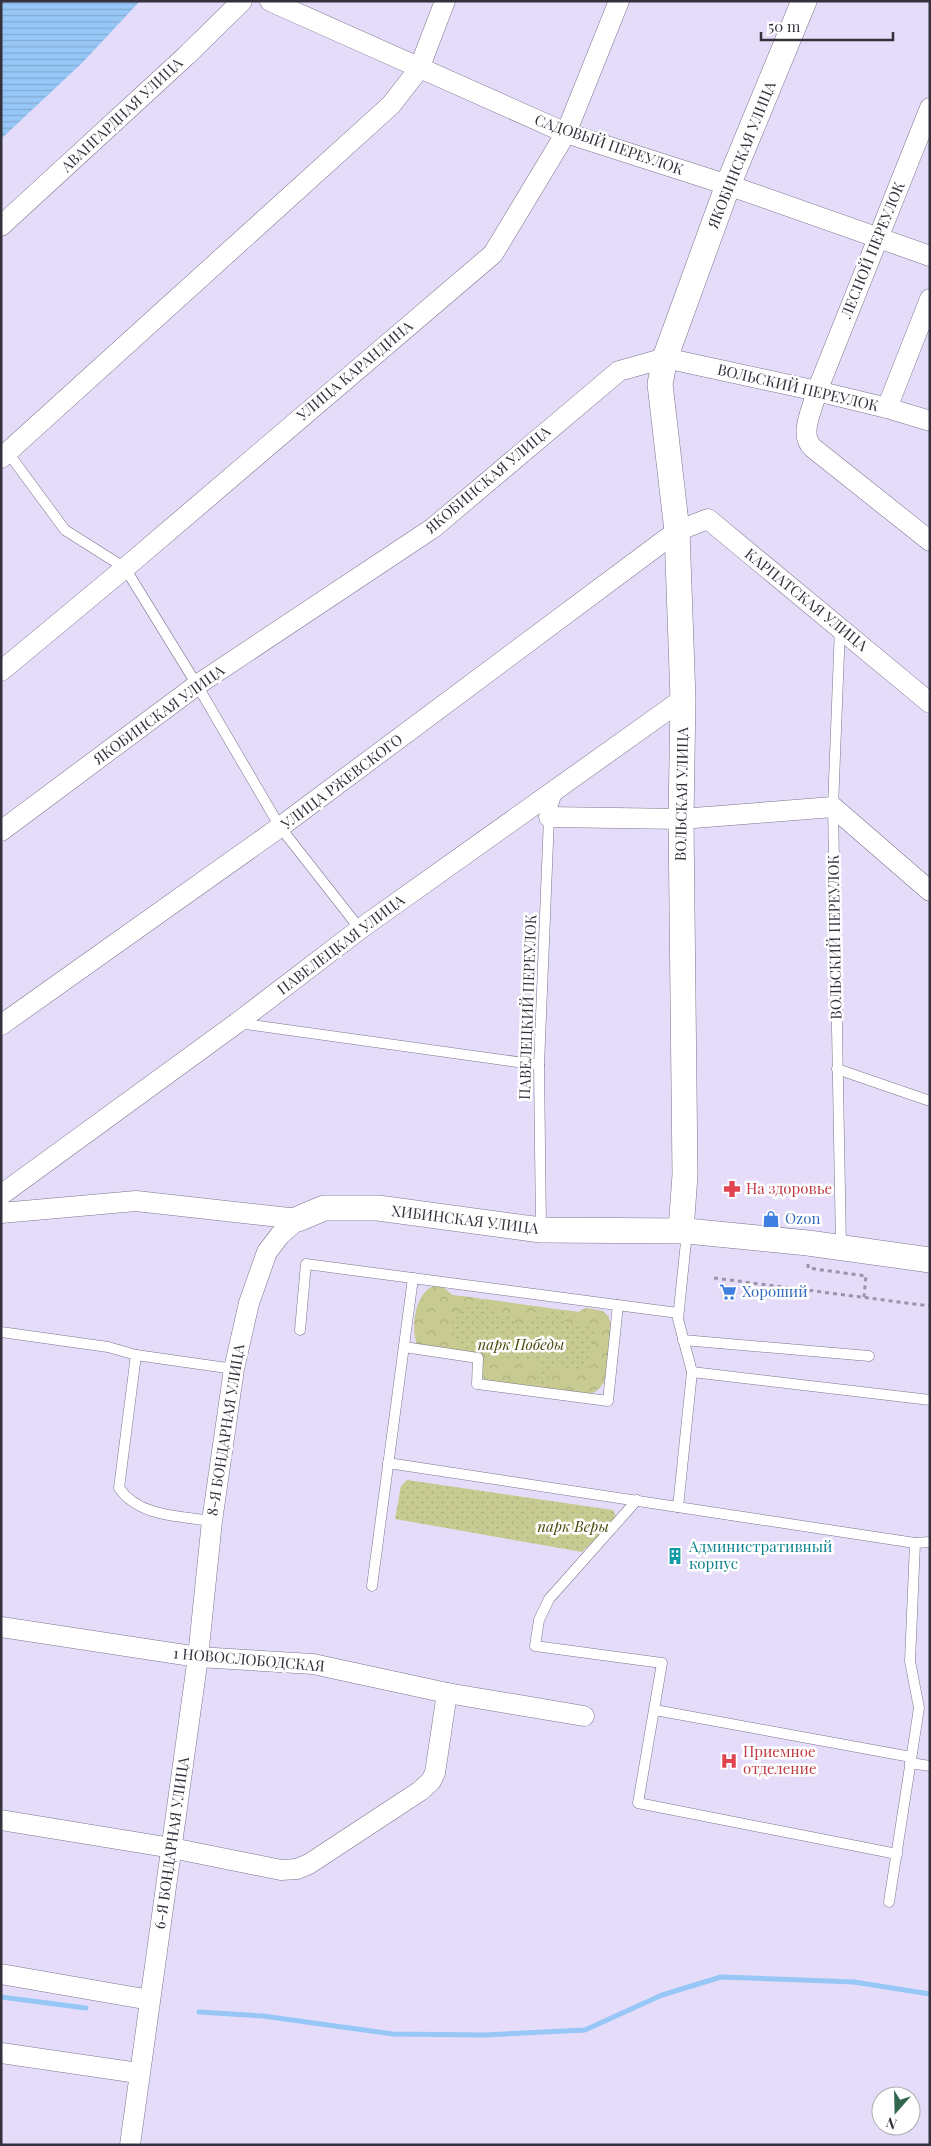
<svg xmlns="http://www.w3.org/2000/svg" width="931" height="2146" font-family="'Playfair Display',serif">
<defs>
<pattern id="grass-dots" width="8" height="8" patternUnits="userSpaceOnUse" patternTransform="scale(1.25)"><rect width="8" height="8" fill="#c8cb91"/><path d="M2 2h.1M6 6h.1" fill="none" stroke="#acaf7e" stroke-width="1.8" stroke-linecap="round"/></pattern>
<pattern id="forest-crowns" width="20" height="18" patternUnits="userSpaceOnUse" patternTransform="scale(1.25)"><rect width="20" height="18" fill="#c8cb91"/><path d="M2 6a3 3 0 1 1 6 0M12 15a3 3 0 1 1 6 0" fill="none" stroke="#acaf7e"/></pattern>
<pattern id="water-rules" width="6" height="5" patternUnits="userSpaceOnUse" patternTransform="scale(1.25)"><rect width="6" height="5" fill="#96c7f6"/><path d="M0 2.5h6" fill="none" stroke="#82abd4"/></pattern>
</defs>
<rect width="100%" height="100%" fill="#e5dcf9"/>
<g fill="url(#grass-dots)">
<path d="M 435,1286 L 444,1288 L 452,1295 L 578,1312 L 586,1308 L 603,1311 L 609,1317 L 604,1382 L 599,1389 L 550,1390 L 485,1379 L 481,1355 L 418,1346 C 410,1330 415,1291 435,1286 Z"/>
<path d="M 407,1480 L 613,1510 L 617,1518 L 582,1552 L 395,1519 L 401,1486 Z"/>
</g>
<g fill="url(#forest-crowns)">
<path d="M 435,1286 L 444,1288 L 452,1295 L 478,1298 L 476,1305 L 465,1308 L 452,1322 L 454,1336 L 463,1347 L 462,1353 L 418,1346 C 410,1330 415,1291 435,1286 Z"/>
<path d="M 484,1299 L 548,1308 L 548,1311 L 529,1321 L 514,1323 L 512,1317 L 502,1315 L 500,1318 L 492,1309 L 483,1304 Z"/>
<path d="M 586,1308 C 598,1310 607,1311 611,1323 C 610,1341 613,1390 589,1394 C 577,1395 562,1391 550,1390 L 553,1366 L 578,1369 L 589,1367 L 596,1328 C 590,1320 586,1322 578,1326 L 566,1321 L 564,1317 L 565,1310 L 578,1312 Z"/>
<path d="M 494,1345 L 499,1357 L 539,1363 L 536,1389 C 525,1387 487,1387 482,1376 C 480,1370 481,1361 481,1355 L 489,1351 Z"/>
</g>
<path fill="url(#water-rules)" d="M 1,1 L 140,1 L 82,63 L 1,139 Z"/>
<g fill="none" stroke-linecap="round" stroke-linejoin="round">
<g stroke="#96c7f6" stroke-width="5">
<path d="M 1,1997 L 86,2008"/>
<path d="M 199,2012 L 263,2016 L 393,2034 L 485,2035 L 585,2030 L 662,1995 L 721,1977 L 854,1982 L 930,1994"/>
</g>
<g stroke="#7c748d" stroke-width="11">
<g id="service">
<path d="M 6,450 L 65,530 L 125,568 L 197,685 L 280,827 L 360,929"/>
<path d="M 840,627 L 833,807 L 841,1247"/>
<path d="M 238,1023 L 539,1065"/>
<path d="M 837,1069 L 930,1101"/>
<path d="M 541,1229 L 539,1065 L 549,817 L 558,790"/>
<path d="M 300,1330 L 306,1264 L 678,1313"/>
<path d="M 1,1332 L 108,1347 L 136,1355"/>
<path d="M 683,1340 L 869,1356"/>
<path d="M 404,1347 L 478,1358 L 477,1384 L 608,1401 L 618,1305"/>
<path d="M 692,1372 L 930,1400"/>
<path d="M 388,1463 L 915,1543 L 930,1542"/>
<path d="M 637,1500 L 549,1599 L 539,1620 L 535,1646 L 662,1663 L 638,1803 L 897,1854"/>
<path d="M 678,1507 L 692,1372 L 678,1319 L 687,1232"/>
<path d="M 212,1521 C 180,1516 139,1517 119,1488 L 136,1355 L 234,1369"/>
<path d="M 372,1586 L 413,1278"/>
<path d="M 655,1710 L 911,1757"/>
<path d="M 910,1763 L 930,1766"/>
<path d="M 889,1902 L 919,1708 L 910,1661 L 915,1543"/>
</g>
</g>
<g stroke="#7c748d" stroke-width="21">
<g id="minor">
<path d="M 270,1 L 566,133 L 728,185 L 930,256"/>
<path d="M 930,108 L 817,391 C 813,408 798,435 813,448 L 930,541"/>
<path d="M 1,226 L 187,55 L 242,1"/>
<path d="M 887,408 L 930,299"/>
<path d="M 1,458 L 391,105 L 419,69 L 445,1"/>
<path d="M 1,671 L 125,568 L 493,254 L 566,133 L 619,1"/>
<path d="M 549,817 L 681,819 L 833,807 L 930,891"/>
<path d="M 1,831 L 197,685 L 433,528 L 619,371 L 665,358 L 817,391 L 887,408 L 930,421"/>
<path d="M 1,1025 L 280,827 L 677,531 L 708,519 L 930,703"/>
<path d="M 1,1195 L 237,1023 L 360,929 L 683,699"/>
<path d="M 1,1213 L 136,1201 L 298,1219"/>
<path d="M 1,1627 L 198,1657 L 313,1664 L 447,1693 L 584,1716"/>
<path d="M 1,1820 L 172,1848 L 281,1870 L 297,1869 L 309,1864 L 420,1791 L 431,1781 L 435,1773 L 447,1693"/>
<path d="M 1,1974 L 150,2000"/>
<path d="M 1,2053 L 138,2073"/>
<path d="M 130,2145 L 198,1657 L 212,1521 L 234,1369 L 249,1303 L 267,1252 L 280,1235 L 298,1219"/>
</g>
</g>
<g stroke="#7c748d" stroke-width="26">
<g id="tertiary">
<path d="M 298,1219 L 324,1208 L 378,1208 L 541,1230 L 687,1231 L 808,1243 L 930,1260"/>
<path d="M 681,1230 L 685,1175 L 681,819 L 683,699 L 677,531 L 660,384 L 665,358 L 728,185 L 804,1"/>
</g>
</g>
<g stroke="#9a94a9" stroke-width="3" stroke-dasharray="4 4" stroke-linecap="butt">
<path d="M 808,1264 L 808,1268 L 866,1276 L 864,1297"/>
<path d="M 714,1278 L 930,1306"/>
</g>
<use href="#service" stroke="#fff" stroke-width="10"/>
<use href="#minor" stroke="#fff" stroke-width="20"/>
<use href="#tertiary" stroke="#fff" stroke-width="25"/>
</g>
<defs>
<g id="pharmacy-bare" transform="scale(1.35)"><path d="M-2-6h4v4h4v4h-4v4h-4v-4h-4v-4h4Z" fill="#e0444e" stroke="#fff" stroke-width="2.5" paint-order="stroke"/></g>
<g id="shop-bare" transform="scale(1.35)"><path d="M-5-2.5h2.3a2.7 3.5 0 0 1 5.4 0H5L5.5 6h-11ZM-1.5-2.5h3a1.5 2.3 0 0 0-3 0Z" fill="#3f7fe0" stroke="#fff" stroke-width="2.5" paint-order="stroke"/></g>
<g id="supermarket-bare" transform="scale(1.35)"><path d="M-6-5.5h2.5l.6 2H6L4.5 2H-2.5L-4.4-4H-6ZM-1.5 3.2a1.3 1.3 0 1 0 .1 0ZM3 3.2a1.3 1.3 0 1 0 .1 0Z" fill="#3f7fe0" stroke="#fff" stroke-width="2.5" paint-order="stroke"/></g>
<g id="building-bare" transform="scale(1.35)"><path d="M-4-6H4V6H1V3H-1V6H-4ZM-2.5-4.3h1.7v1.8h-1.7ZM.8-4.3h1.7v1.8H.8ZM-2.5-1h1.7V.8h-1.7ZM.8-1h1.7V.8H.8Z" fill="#0f9aa8" stroke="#fff" stroke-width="2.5" paint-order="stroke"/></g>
<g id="hospital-bare" transform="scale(1.35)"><path d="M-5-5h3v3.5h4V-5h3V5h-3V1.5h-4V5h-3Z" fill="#e0444e" stroke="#fff" stroke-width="2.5" paint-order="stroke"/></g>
</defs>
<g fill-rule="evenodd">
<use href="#pharmacy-bare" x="732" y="1189"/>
<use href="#shop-bare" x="771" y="1219"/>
<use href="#supermarket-bare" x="728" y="1292"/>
<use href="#building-bare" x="675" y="1556"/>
<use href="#hospital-bare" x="729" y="1761"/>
</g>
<g text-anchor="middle" stroke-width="5" stroke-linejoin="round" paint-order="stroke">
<g font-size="15" fill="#34313c" stroke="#fff">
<text transform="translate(122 115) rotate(-43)" y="5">АВАНГАРДНАЯ УЛИЦА</text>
<text transform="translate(609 145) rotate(19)" y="5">САДОВЫЙ ПЕРЕУЛОК</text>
<text transform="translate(742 155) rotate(-68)" y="5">ЯКОБИНСКАЯ УЛИЦА</text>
<text transform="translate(873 250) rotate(-68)" y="5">ЛЕСНОЙ ПЕРЕУЛОК</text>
<text transform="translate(355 371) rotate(-40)" y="5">УЛИЦА КАРАНДИНА</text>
<text transform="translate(798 388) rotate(13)" y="5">ВОЛЬСКИЙ ПЕРЕУЛОК</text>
<text transform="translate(488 480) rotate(-40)" y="5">ЯКОБИНСКАЯ УЛИЦА</text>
<text transform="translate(806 600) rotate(39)" y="5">КАРПАТСКАЯ УЛИЦА</text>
<text transform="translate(159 715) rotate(-36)" y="5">ЯКОБИНСКАЯ УЛИЦА</text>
<text transform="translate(342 782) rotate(-37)" y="5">УЛИЦА РЖЕВСКОГО</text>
<text transform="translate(682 794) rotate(-89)" y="5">ВОЛЬСКАЯ УЛИЦА</text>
<text transform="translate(835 937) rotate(-91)" y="5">ВОЛЬСКИЙ ПЕРЕУЛОК</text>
<text transform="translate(341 945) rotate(-37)" y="5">ПАВЕЛЕЦКАЯ УЛИЦА</text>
<text transform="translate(528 1007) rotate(-88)" y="5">ПАВЕЛЕЦКИЙ ПЕРЕУЛОК</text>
<text transform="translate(465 1220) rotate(7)" y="5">ХИБИНСКАЯ УЛИЦА</text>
<text transform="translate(226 1430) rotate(-81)" y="5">8-Я БОНДАРНАЯ УЛИЦА</text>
<text transform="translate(249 1660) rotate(5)" y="5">1 НОВОСЛОБОДСКАЯ</text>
<text transform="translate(172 1843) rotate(-82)" y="5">6-Я БОНДАРНАЯ УЛИЦА</text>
</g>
<g font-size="15" fill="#be3a42" stroke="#fff" text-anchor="start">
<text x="746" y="1194">На здоровье</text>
<text x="743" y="1757">Приемное<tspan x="743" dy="17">отделение</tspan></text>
</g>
<g font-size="15" fill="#366cbe" stroke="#fff" text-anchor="start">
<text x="785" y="1224">Ozon</text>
<text x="742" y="1297">Хороший</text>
</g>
<g font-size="15" font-style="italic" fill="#474808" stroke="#fff">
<text x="521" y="1350">парк Победы</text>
<text x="573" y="1532">парк Веры</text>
</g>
<g font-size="15" fill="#0d838f" stroke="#fff" text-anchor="start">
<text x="689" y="1552">Административный<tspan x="689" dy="17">корпус</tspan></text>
</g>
</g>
<rect width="931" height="2146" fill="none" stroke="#34313c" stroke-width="5"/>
<g transform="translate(896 2111) rotate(200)"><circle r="24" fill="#ffffff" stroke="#aeadb1"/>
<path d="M0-4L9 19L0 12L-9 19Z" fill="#30674d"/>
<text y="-8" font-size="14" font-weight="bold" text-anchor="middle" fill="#34313c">N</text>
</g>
<path d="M761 32v8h132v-8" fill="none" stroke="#34313c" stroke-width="2.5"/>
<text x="768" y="32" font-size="15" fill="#34313c" stroke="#ffffff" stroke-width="4" paint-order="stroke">50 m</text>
</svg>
